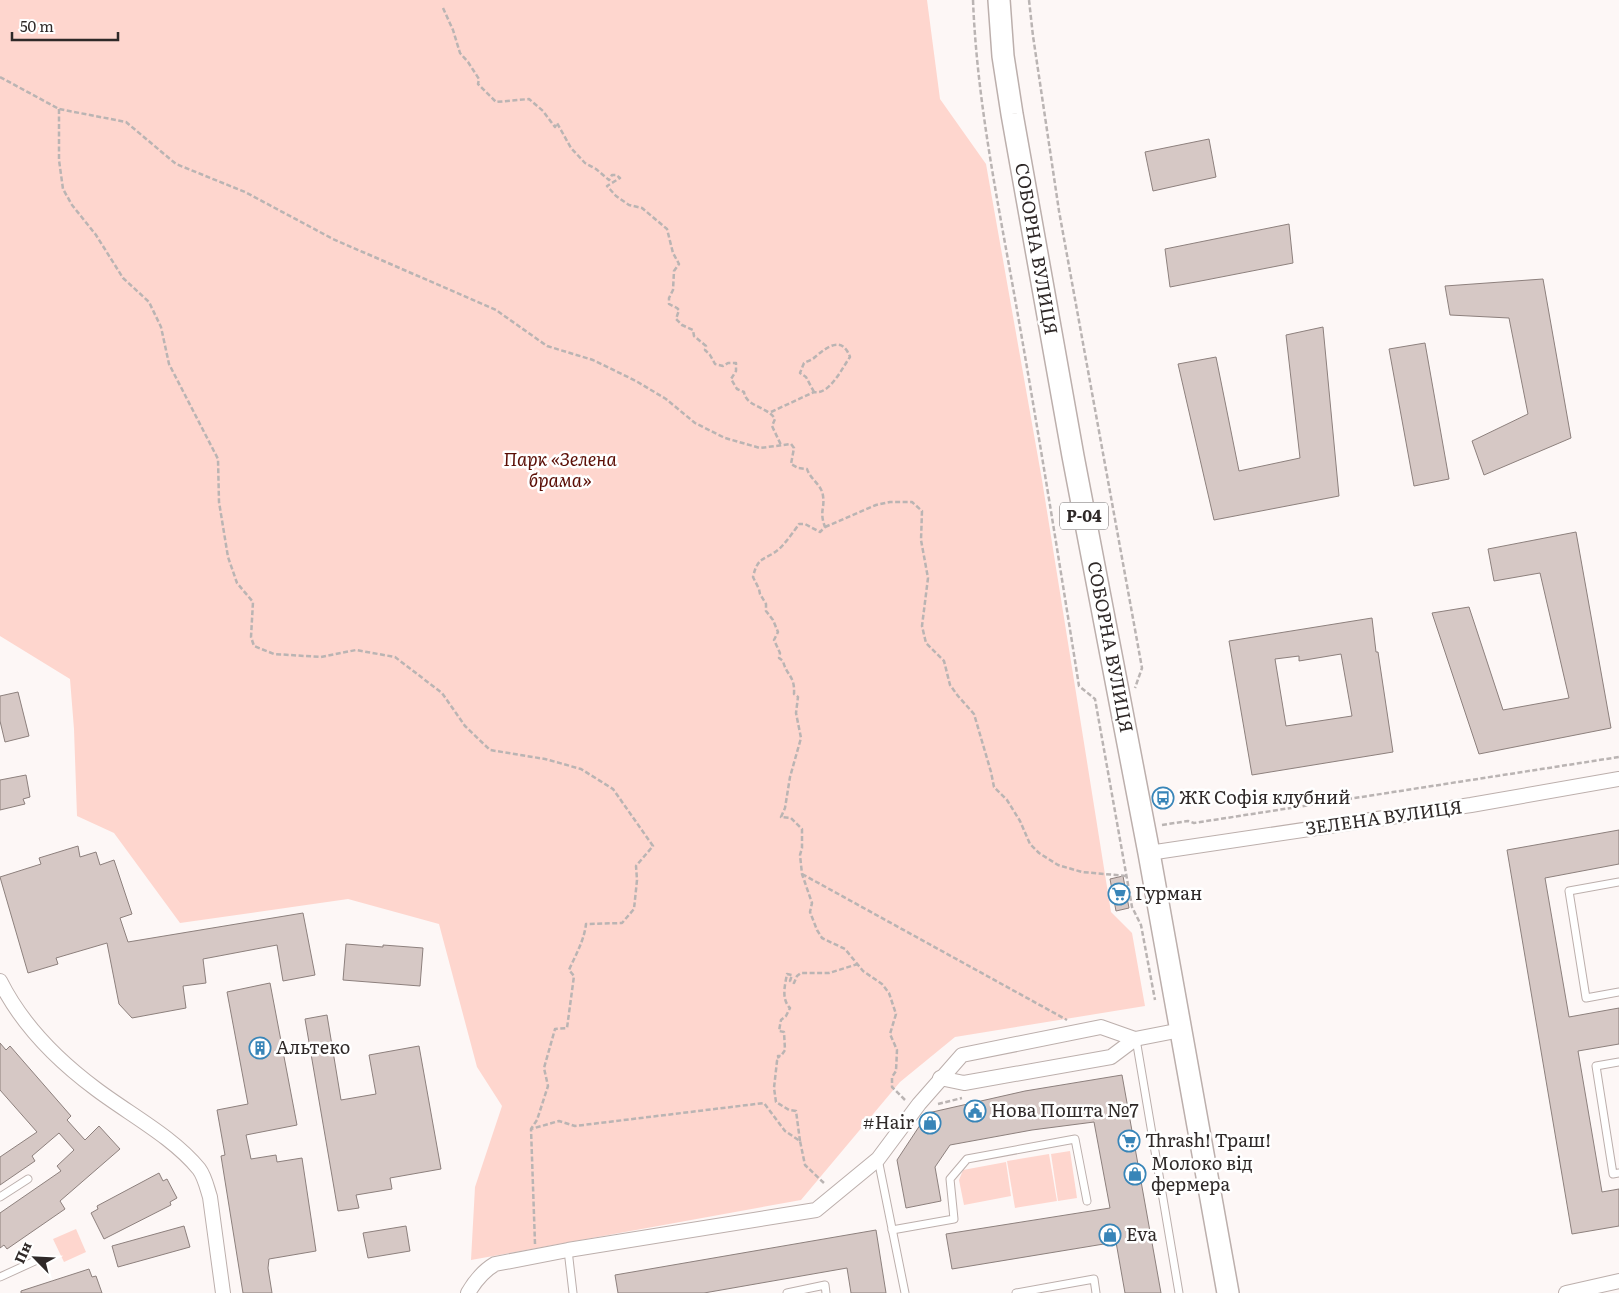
<svg xmlns="http://www.w3.org/2000/svg" width="1619" height="1293" font-family="Literata,serif">
<rect width="100%" height="100%" fill="#fdf7f6"/>
<g fill="#fed6ce">
<path d="M 0,0 L 927,0 L 940,99 L 986,164 L 1042,480 L 1111,912 L 1132,933 L 1145,1006 L 955,1037 L 900,1082 L 801,1200 L 471,1260 L 475,1187 L 502,1106 L 477,1067 L 439,924 L 348,899 L 180,923 L 114,833 L 77,816 L 74,729 L 70,679 L 0,636 Z"/>
<path d="M 1070,1151 L 1077,1198 L 1058,1201 L 1051,1154 Z"/>
<path d="M 1049,1154 L 1057,1201 L 1015,1208 L 1007,1161 Z"/>
<path d="M 1006,1162 L 1011,1196 L 964,1205 L 959,1180 L 963,1170 Z"/>
<path d="M 76,1229 L 86,1252 L 64,1262 L 53,1239 Z"/>
</g>
<g fill="#d6c8c5" stroke="#8d807d" fill-rule="evenodd">
<path d="M 1209,139 L 1216,177 L 1153,191 L 1145,152 Z"/>
<path d="M 1289,224 L 1293,263 L 1170,287 L 1165,249 Z"/>
<path d="M 1543,279 L 1571,438 L 1484,475 L 1472,441 L 1528,414 L 1509,318 L 1450,315 L 1445,286 Z"/>
<path d="M 1323,327 L 1339,496 L 1214,520 L 1178,364 L 1216,357 L 1239,471 L 1300,458 L 1286,335 Z"/>
<path d="M 1425,343 L 1449,479 L 1414,486 L 1389,349 Z"/>
<path d="M 1576,532 L 1611,728 L 1479,754 L 1432,613 L 1469,607 L 1503,710 L 1569,698 L 1540,573 L 1494,581 L 1488,549 Z"/>
<path d="M 1372,618 L 1376,652 L 1378,652 L 1393,752 L 1252,775 L 1229,641 ZM 1341,654 L 1352,716 L 1286,726 L 1275,659 L 1299,656 L 1299,661 Z"/>
<path d="M 18,692 L 29,736 L 5,742 L 0,721 L 0,696 Z"/>
<path d="M 26,775 L 30,797 L 23,799 L 25,804 L 0,810 L 0,780 Z"/>
<path d="M 1619,830 L 1619,864 L 1545,878 L 1569,1017 L 1619,1008 L 1619,1044 L 1578,1051 L 1602,1192 L 1619,1189 L 1619,1226 L 1572,1234 L 1507,850 Z"/>
<path d="M 78,846 L 80,857 L 96,852 L 100,865 L 114,860 L 132,914 L 120,918 L 128,942 L 303,913 L 315,975 L 283,981 L 277,945 L 203,959 L 206,983 L 183,986 L 186,1008 L 132,1018 L 119,1004 L 107,943 L 56,958 L 58,964 L 28,973 L 0,877 L 41,864 L 39,858 Z"/>
<path d="M 1123,876 L 1129,908 L 1116,911 L 1110,879 Z"/>
<path d="M 346,944 L 383,947 L 383,945 L 423,948 L 420,986 L 343,980 Z"/>
<path d="M 270,983 L 297,1125 L 246,1135 L 251,1159 L 276,1155 L 277,1162 L 302,1158 L 316,1251 L 269,1259 L 268,1268 L 272,1293 L 243,1293 L 221,1156 L 225,1155 L 217,1110 L 248,1104 L 227,992 Z"/>
<path d="M 327,1015 L 341,1100 L 376,1094 L 369,1055 L 419,1046 L 441,1169 L 390,1178 L 392,1189 L 356,1195 L 359,1208 L 338,1211 L 305,1019 Z"/>
<path d="M 0,1043 L 6,1050 L 10,1046 L 71,1116 L 67,1120 L 85,1140 L 99,1126 L 120,1149 L 60,1201 L 65,1209 L 7,1249 L 4,1245 L 0,1248 L 0,1213 L 61,1171 L 57,1166 L 74,1150 L 59,1133 L 32,1156 L 35,1161 L 0,1185 L 0,1157 L 37,1132 L 0,1090 Z"/>
<path d="M 1122,1075 L 1161,1293 L 1125,1293 L 1116,1242 L 952,1269 L 946,1234 L 1110,1208 L 1094,1122 L 1032,1130 L 950,1145 L 935,1167 L 941,1201 L 906,1208 L 897,1160 L 928,1113 L 1025,1091 Z"/>
<path d="M 159,1173 L 163,1181 L 167,1179 L 177,1198 L 170,1202 L 171,1205 L 104,1239 L 91,1213 L 98,1209 L 97,1206 Z"/>
<path d="M 184,1226 L 190,1247 L 118,1267 L 112,1246 Z"/>
<path d="M 406,1226 L 410,1251 L 368,1258 L 363,1233 Z"/>
<path d="M 876,1230 L 886,1293 L 851,1293 L 847,1268 L 704,1293 L 618,1293 L 615,1275 Z"/>
<path d="M 89,1269 L 92,1277 L 96,1276 L 102,1293 L 21,1293 L 21,1291 Z"/>
</g>
<g fill="none" stroke-linecap="round" stroke-linejoin="round">
<g stroke="#bcafac" stroke-width="9">
<g id="lane">
<path d="M 1619,882 L 1569,891 L 1586,998 L 1619,992"/>
<path d="M 1136,1039 L 1179,1293"/>
<path d="M 1619,1062 L 1596,1066 L 1613,1174 L 1619,1173"/>
<path d="M 878,1159 L 905,1293"/>
<path d="M 0,1197 L 28,1179"/>
<path d="M 892,1230 L 954,1219 L 950,1179 L 967,1159 L 1075,1139 L 1087,1201"/>
<path d="M 568,1250 L 573,1293"/>
<path d="M 0,1277 L 35,1261"/>
<path d="M 787,1293 L 825,1285 L 826,1293"/>
<path d="M 1016,1293 L 1094,1279 L 1096,1293"/>
</g>
</g>
<g stroke="#bcafac" stroke-width="16">
<g id="street">
<path d="M 1149,853 L 1471,805 L 1619,779"/>
<path d="M 0,981 C 22,1025 57,1060 96,1089 C 129,1114 173,1137 199,1169 C 205,1177 207,1188 210,1197 L 223,1293"/>
<path d="M 940,1078 L 964,1083 L 1111,1057 L 1135,1039 L 1181,1030"/>
<path d="M 468,1293 C 475,1281 483,1271 495,1264 L 568,1250 L 816,1210 L 878,1159 L 919,1104 L 962,1055 L 1101,1027 L 1135,1039"/>
<path d="M 1566,1293 L 1619,1281"/>
</g>
</g>
<g stroke="#bcafac" stroke-width="24">
<path id="primary" d="M 999,0 L 1003,56 L 1012,114 L 1073,456 L 1149,853 L 1228,1293"/>
</g>
<g stroke="#bab4b3" stroke-width="2.5" stroke-dasharray="5 2.5" stroke-linecap="butt">
<path d="M 973,0 C 977,104 999,207 1017,310 C 1039,435 1059,560 1079,686 L 1095,699 L 1132,907 L 1141,925 L 1155,1000"/>
<path d="M 1029,0 L 1033,36 L 1059,211 L 1142,668 L 1135,688"/>
<path d="M 443,8 L 453,30 L 460,53 L 468,62 L 479,79 L 478,84 L 496,102 L 529,99 L 543,111 L 555,127 L 557,123 L 571,148 L 585,163 L 596,169 L 609,180 L 612,175 L 616,175 L 620,178 L 607,186 L 616,196 L 629,205 L 642,208 L 667,229 L 673,253 L 679,264 L 674,271 L 673,290 L 669,298 L 669,304 L 677,308 L 679,310 L 676,319 L 682,325 L 693,330 L 694,336 L 706,346 L 705,350 L 710,355 L 715,364 L 723,366 L 728,363 L 736,363 L 736,371 L 731,379 L 737,389 L 744,392 C 746,407 767,406 775,419 L 772,426 L 781,445"/>
<path d="M 0,77 L 59,109 L 126,122 L 176,164 L 245,192 L 333,239 L 496,310 L 547,346 L 593,360 L 636,381 L 666,399 L 695,423 L 725,438 L 760,448 L 791,444 L 794,448 L 791,464 L 798,468 L 807,469 C 810,479 822,485 823,496 C 825,509 819,511 825,527 L 820,532 L 805,524 L 799,524 C 795,530 784,545 779,549 C 765,561 758,555 753,577 L 759,589 L 760,594 L 766,604 L 766,611 L 773,620 L 778,632 L 774,640 L 780,653 L 779,658 L 783,661 C 787,677 795,675 794,694 L 798,697 L 796,713 L 801,738 L 790,777 L 785,808 L 781,817 L 791,818 L 802,829 L 802,848 L 800,855 L 802,874 L 812,903 L 810,912 L 817,930 L 822,938 L 845,949 L 863,971 L 882,984 L 889,993 L 896,1014 L 890,1034 L 897,1050 L 896,1071 L 892,1077 L 892,1087 L 905,1100"/>
<path d="M 59,109 L 59,160 L 63,189 L 72,205 L 96,235 L 123,278 L 149,302 L 161,327 L 169,364 L 218,459 L 219,502 L 228,557 L 237,583 L 253,602 L 251,637 L 254,646 L 274,654 L 321,657 L 356,650 L 395,657 L 442,693 L 465,726 L 490,750 L 545,759 L 581,769 L 613,789 L 653,846 L 636,866 L 637,880 L 634,909 L 622,923 L 586,924 C 584,941 576,954 569,970 L 574,976 L 567,1028 L 555,1029 L 544,1068 L 548,1086 L 537,1120 L 531,1129"/>
<path d="M 771,412 L 814,392 C 830,395 842,368 850,357 C 842,335 827,347 815,357 C 812,360 808,361 804,363 L 800,373 L 806,377 L 814,392"/>
<path d="M 825,527 L 876,505 L 890,502 L 912,502 L 922,511 L 921,540 L 928,578 L 922,626 L 926,643 L 944,661 L 950,685 L 958,696 L 974,714 L 991,772 L 994,787 L 1007,800 L 1020,821 L 1030,844 L 1039,853 L 1058,865 L 1082,872 L 1127,876"/>
<path d="M 1162,825 L 1188,821 L 1194,823 L 1619,757"/>
<path d="M 802,874 L 1067,1020"/>
<path d="M 938,1104 L 962,1098"/>
<path d="M 800,1141 L 796,1111 L 789,1110 L 776,1102 L 774,1088 L 777,1061 L 779,1059 L 778,1056 L 781,1056 L 785,1050 L 784,1032 L 779,1031 L 781,1020 L 786,1016 L 790,1008 C 781,999 785,985 787,974 L 792,975 L 790,981 L 794,983 L 797,976 L 801,973 L 829,973 L 858,964"/>
<path d="M 535,1244 L 531,1129 L 559,1121 L 575,1126 L 764,1103 L 785,1131 L 800,1141 L 805,1165 L 825,1184"/>
</g>
<use href="#lane" stroke="#fff" stroke-width="7"/>
<use href="#street" stroke="#fff" stroke-width="14"/>
<use href="#primary" stroke="#fff" stroke-width="21"/>
</g>
<defs>
<g id="bus-ring" transform="scale(1.125)"><circle r="9.5" fill="#fff" stroke="#3885b8" stroke-width="1.5"/><path d="M-5-6H5V4H4V6H2V4H-2V6H-4V4H-5ZM-3.5-4V0h7V-4ZM-3.5 1.2v1.5H-2V1.2ZM2 1.2v1.5H3.5V1.2Z" fill="#3885b8"/></g>
<g id="supermarket-ring" transform="scale(1.125)"><circle r="9.5" fill="#fff" stroke="#3885b8" stroke-width="1.5"/><path d="M-6-5.5h2.5l.6 2H6L4.5 2H-2.5L-4.4-4H-6ZM-1.5 3.2a1.3 1.3 0 1 0 .1 0ZM3 3.2a1.3 1.3 0 1 0 .1 0Z" fill="#3885b8"/></g>
<g id="building-ring" transform="scale(1.125)"><circle r="9.5" fill="#fff" stroke="#3885b8" stroke-width="1.5"/><path d="M-4-6H4V6H1V3H-1V6H-4ZM-2.5-4.3h1.7v1.8h-1.7ZM.8-4.3h1.7v1.8H.8ZM-2.5-1h1.7V.8h-1.7ZM.8-1h1.7V.8H.8Z" fill="#3885b8"/></g>
<g id="civic-ring" transform="scale(1.125)"><circle r="9.5" fill="#fff" stroke="#3885b8" stroke-width="1.5"/><path d="M-.6-6.5H3V-4.5H.6V-3L4-1V1h2V6H-6V1h2V-1L-.6-3ZM-1.2 2.5V6h2.4V2.5Z" fill="#3885b8"/></g>
<g id="shop-ring" transform="scale(1.125)"><circle r="9.5" fill="#fff" stroke="#3885b8" stroke-width="1.5"/><path d="M-5-2.5h2.3a2.7 3.5 0 0 1 5.4 0H5L5.5 6h-11ZM-1.5-2.5h3a1.5 2.3 0 0 0-3 0Z" fill="#3885b8"/></g>
</defs>
<g fill-rule="evenodd">
<use href="#bus-ring" x="1163" y="798"/>
<use href="#supermarket-ring" x="1119" y="894"/>
<use href="#building-ring" x="260" y="1048"/>
<use href="#civic-ring" x="975" y="1111"/>
<use href="#shop-ring" x="930" y="1123"/>
<use href="#supermarket-ring" x="1129" y="1141"/>
<use href="#shop-ring" x="1135" y="1174"/>
<use href="#shop-ring" x="1110" y="1235"/>
</g>
<g text-anchor="middle" stroke-width="5" stroke-linejoin="round" paint-order="stroke">
<rect fill="#fff" stroke="#6d6968" stroke-width="1" x="1060" y="502.5" width="48" height="27" rx="4"/>
<g font-size="16" font-weight="bold" fill="#2f2928">
<text x="1084" y="522">Р-04</text>
</g>
<g font-size="18" fill="#2f2928" stroke="#fff">
<text transform="translate(1036 249) rotate(80)" y="6">СОБОРНА ВУЛИЦЯ</text>
<text transform="translate(1110 647) rotate(79)" y="6">СОБОРНА ВУЛИЦЯ</text>
<text transform="translate(1384 818) rotate(-8)" y="6">ЗЕЛЕНА ВУЛИЦЯ</text>
</g>
<g font-size="18" font-style="italic" fill="#5a0d04" stroke="#fff">
<text x="560" y="466">Парк «Зелена<tspan x="560" dy="21">брама»</tspan></text>
</g>
<g font-size="18" fill="#2f2928" stroke="#fff" text-anchor="start">
<text x="1179" y="804">ЖК Софія клубний</text>
<text x="1135" y="900">Гурман</text>
<text x="276" y="1054">Альтеко</text>
<text x="991" y="1117">Нова Пошта №7</text>
<text x="914" y="1129" text-anchor="end">#Hair</text>
<text x="1145" y="1147">Thrash! Траш!</text>
<text x="1151" y="1170">Молоко від<tspan x="1151" dy="21">фермера</tspan></text>
<text x="1126" y="1241">Eva</text>
</g>
</g>
<g transform="translate(35 1258) rotate(294)" stroke="#ffffff" stroke-width="4" paint-order="stroke">
<path d="M0-4L9 19L0 12L-9 19Z" fill="#2f2928"/>
<text y="-8" font-size="14" font-weight="bold" text-anchor="middle" fill="#2f2928">Пн</text>
</g>
<path d="M12 32v8h106v-8" fill="none" stroke="#2f2928" stroke-width="2.5"/>
<text x="20" y="32" font-size="15" fill="#2f2928" stroke="#ffffff" stroke-width="4" paint-order="stroke">50 m</text>
</svg>
